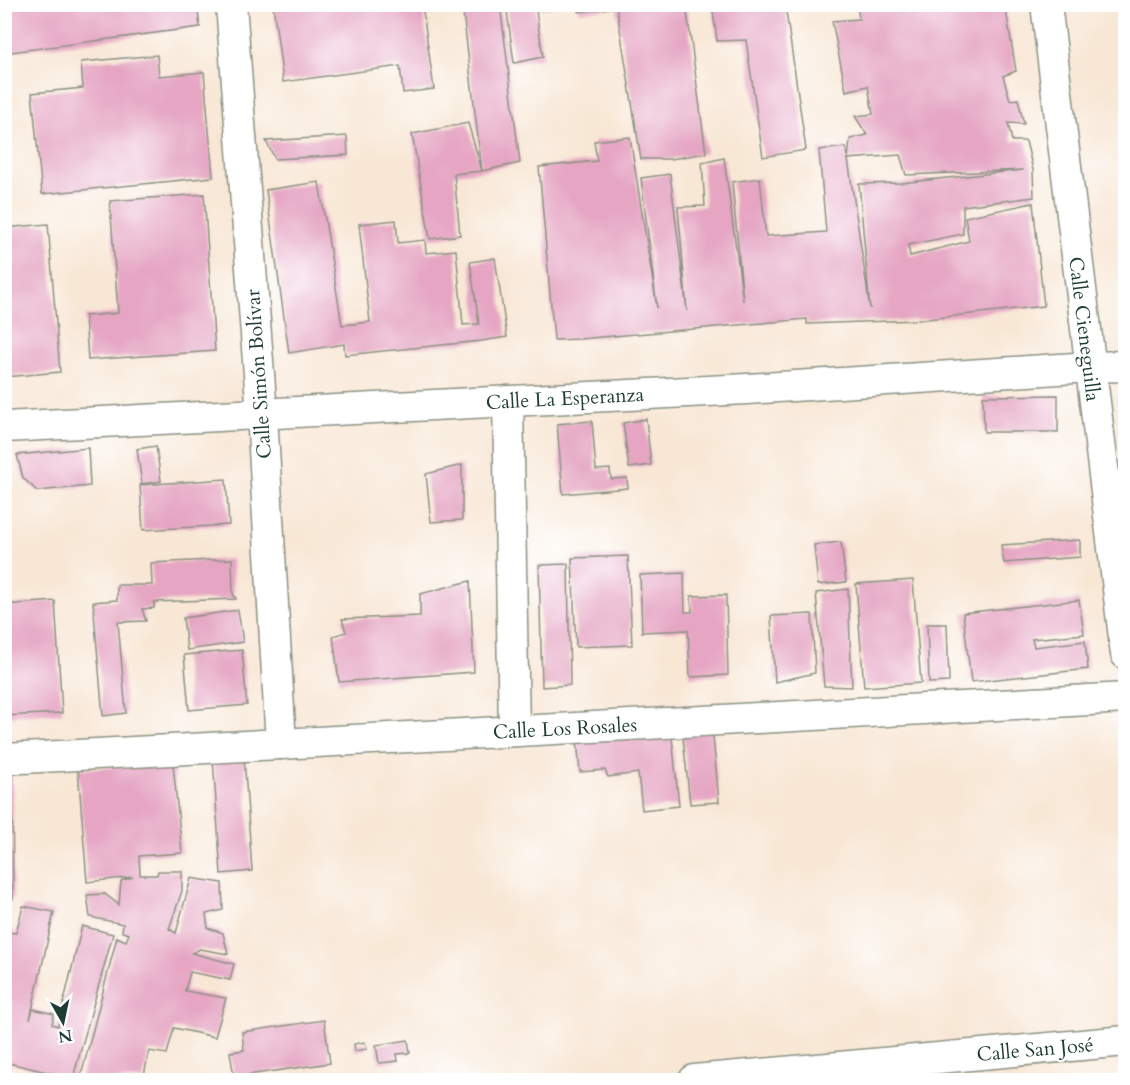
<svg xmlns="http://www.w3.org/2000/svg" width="1130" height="1085" font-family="Cardo,serif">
<rect width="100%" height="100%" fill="#fff"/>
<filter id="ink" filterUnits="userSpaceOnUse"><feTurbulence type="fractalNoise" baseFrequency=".0167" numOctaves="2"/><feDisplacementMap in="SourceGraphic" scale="12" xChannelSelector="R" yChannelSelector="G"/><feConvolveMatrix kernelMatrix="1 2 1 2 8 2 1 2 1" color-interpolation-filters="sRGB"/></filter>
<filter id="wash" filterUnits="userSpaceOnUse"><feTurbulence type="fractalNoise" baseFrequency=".008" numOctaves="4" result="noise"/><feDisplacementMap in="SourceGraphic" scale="24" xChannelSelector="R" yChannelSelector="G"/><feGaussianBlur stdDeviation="1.35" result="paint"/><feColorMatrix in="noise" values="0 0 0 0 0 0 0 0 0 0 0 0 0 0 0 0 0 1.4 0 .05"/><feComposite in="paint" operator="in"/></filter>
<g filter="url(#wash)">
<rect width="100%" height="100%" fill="#f8e7d5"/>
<g id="blocks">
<g fill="#e5a5c3" fill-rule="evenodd">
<path d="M 4,4 L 197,4 L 200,27 L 4,53 Z"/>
<path d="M 273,4 L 422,4 L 434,89 L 403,93 L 400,66 L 283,82 Z"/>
<path d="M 462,4 L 500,4 L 520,163 L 482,171 L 454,174 L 460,235 L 430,239 L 412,134 L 468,123 L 482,171 Z"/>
<path d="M 506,4 L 535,4 L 543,57 L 514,63 Z"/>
<path d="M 541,4 L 559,4 L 559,6 L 542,9 Z"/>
<path d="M 578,4 L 609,4 L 609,8 L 579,12 Z"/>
<path d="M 616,4 L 686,4 L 706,153 L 671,159 L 641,159 Z"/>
<path d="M 712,4 L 785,4 L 806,150 L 763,157 L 746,40 L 717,41 Z"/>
<path d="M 857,4 L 1005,4 L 1016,71 L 1003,76 L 1010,100 L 1018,99 L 1024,124 L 1008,123 L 1012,141 L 1026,141 L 1033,170 L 1034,197 L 963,206 L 963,234 L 908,245 L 910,256 L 969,241 L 965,217 L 1033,203 L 1044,306 L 918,320 L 807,324 L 807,319 L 579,339 L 554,340 L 539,167 L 597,161 L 594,141 L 630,137 L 657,308 L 641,178 L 670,174 L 687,311 L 678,207 L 705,206 L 702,163 L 724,158 L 743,301 L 732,182 L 760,178 L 766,236 L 826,232 L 819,150 L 846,147 L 848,159 L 850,139 L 867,135 L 855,116 L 873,114 L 868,86 L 846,91 L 832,21 L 859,19 ZM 900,155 L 906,175 L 1023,170 L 900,183 L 859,184 L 870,309 L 848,159 Z"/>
<path d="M 157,55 L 159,76 L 204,72 L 213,177 L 42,194 L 32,93 L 83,88 L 81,62 Z"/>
<path d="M 347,136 L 348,155 L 275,159 L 266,141 Z"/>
<path d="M 319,182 L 342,325 L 370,322 L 359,224 L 396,220 L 398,243 L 425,240 L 426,253 L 456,250 L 463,325 L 479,324 L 470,262 L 495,258 L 507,337 L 481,341 L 345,355 L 344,344 L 289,353 L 266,190 Z"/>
<path d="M 204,194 L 215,351 L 88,360 L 85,316 L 118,313 L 110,201 Z"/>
<path d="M 48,224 L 60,372 L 4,377 L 4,228 Z"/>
<path d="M 1058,395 L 1058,432 L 984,432 L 983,396 Z"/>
<path d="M 646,419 L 651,465 L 629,468 L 623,423 Z"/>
<path d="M 592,421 L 596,470 L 610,469 L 611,479 L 627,478 L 628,488 L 563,494 L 557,424 Z"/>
<path d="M 156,446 L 161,481 L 142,484 L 137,449 Z"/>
<path d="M 88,448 L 90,486 L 37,491 L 23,478 L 17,455 Z"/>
<path d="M 462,465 L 462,520 L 431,522 L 426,474 Z"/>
<path d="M 226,479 L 229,525 L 143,530 L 140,485 Z"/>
<path d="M 1080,540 L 1080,557 L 1004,563 L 1001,545 Z"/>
<path d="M 841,542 L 846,582 L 818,585 L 814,545 Z"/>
<path d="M 628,556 L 632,645 L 576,647 L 572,558 Z"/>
<path d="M 232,559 L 233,594 L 236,599 L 154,602 L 154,608 L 142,609 L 146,621 L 118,622 L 126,713 L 103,716 L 93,602 L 117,600 L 117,585 L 152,585 L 151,563 Z"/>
<path d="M 568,564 L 570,685 L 542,687 L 539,565 Z"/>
<path d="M 684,573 L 685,612 L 692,612 L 691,596 L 726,595 L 728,675 L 690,677 L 688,630 L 642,632 L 640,575 Z"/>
<path d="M 913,580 L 921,683 L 864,687 L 856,584 Z"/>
<path d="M 470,581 L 474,672 L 339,682 L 333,636 L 346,632 L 342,619 L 420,616 L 420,594 Z"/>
<path d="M 848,589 L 852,687 L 824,686 L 816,593 Z"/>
<path d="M 1079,600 L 1084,634 L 1032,639 L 1034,647 L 1085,641 L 1088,669 L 971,682 L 963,613 Z"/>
<path d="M 55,601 L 62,713 L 4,716 L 4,605 Z"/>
<path d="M 238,610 L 243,642 L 187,650 L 183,618 Z"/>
<path d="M 812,614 L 815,673 L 775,682 L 771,616 Z"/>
<path d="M 927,624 L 947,624 L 949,682 L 929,683 Z"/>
<path d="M 242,650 L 247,705 L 189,710 L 184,655 Z"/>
<path d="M 712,725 L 719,802 L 690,804 L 682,728 Z"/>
<path d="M 671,727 L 679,806 L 642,810 L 638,773 L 608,777 L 605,770 L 580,772 L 577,739 Z"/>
<path d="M 244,756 L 252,871 L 221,874 L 213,759 Z"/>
<path d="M 173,764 L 182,853 L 139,856 L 140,875 L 157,875 L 158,871 L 182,871 L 182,891 L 169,929 L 176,933 L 191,878 L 222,883 L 223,910 L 206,914 L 208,928 L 223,933 L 228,954 L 200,949 L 192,953 L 234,964 L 230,980 L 190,972 L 185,991 L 226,998 L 215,1037 L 174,1028 L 167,1054 L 149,1051 L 143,1080 L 80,1080 L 117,937 L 126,941 L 129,934 L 122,932 L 123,924 L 90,917 L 87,895 L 105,894 L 119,905 L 121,881 L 133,877 L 87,882 L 78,769 Z"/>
<path d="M 12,774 L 13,899 L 4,899 L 4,775 Z"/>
<path d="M 23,906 L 54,912 L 30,1019 L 33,1009 L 54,1014 L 52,1024 L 58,1026 L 82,926 L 113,934 L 73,1078 L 4,1062 L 4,986 L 6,977 L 4,977 L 4,932 L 16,933 Z"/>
<path d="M 324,1020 L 330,1063 L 234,1077 L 230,1052 L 244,1050 L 242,1032 Z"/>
<path d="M 408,1040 L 410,1053 L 397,1054 L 398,1061 L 379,1063 L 376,1045 Z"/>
<path d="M 365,1042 L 367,1049 L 355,1051 L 354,1044 Z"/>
</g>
</g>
</g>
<g filter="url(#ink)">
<use href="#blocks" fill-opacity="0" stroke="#8c9284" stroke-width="1.5"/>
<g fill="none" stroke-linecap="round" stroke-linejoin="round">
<g stroke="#8c9284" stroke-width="33">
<g id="street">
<path d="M 231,4 L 262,414 L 281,744"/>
<path d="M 1046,4 L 1126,654"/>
<path d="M 508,401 L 514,731"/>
<path d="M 4,427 L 747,389 L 1090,367 L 1126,366"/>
<path d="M 4,759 L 1126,698"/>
<path d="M 694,1080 L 1126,1041"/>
</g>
</g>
<use href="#street" stroke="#fff" stroke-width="30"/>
</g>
</g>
<g text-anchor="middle" stroke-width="4.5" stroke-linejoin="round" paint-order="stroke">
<g font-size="20" fill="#1f3d34" stroke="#fff">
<text transform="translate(1085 329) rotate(83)" y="7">Calle Cieneguilla</text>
<text transform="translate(258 374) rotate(-94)" y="7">Calle Simón Bolívar</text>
<text transform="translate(565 398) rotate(-3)" y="7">Calle La Esperanza</text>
<text transform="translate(565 728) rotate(-3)" y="7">Calle Los Rosales</text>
<text transform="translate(1035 1049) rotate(-5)" y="7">Calle San José</text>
</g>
</g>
<rect width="1130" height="1085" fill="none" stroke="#fff" stroke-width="24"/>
<g transform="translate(63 1022) rotate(171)" stroke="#ffffff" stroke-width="4.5" paint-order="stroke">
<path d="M0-4.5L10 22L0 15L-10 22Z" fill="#1f3d34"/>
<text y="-9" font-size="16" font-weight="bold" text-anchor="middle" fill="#1f3d34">N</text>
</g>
</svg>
